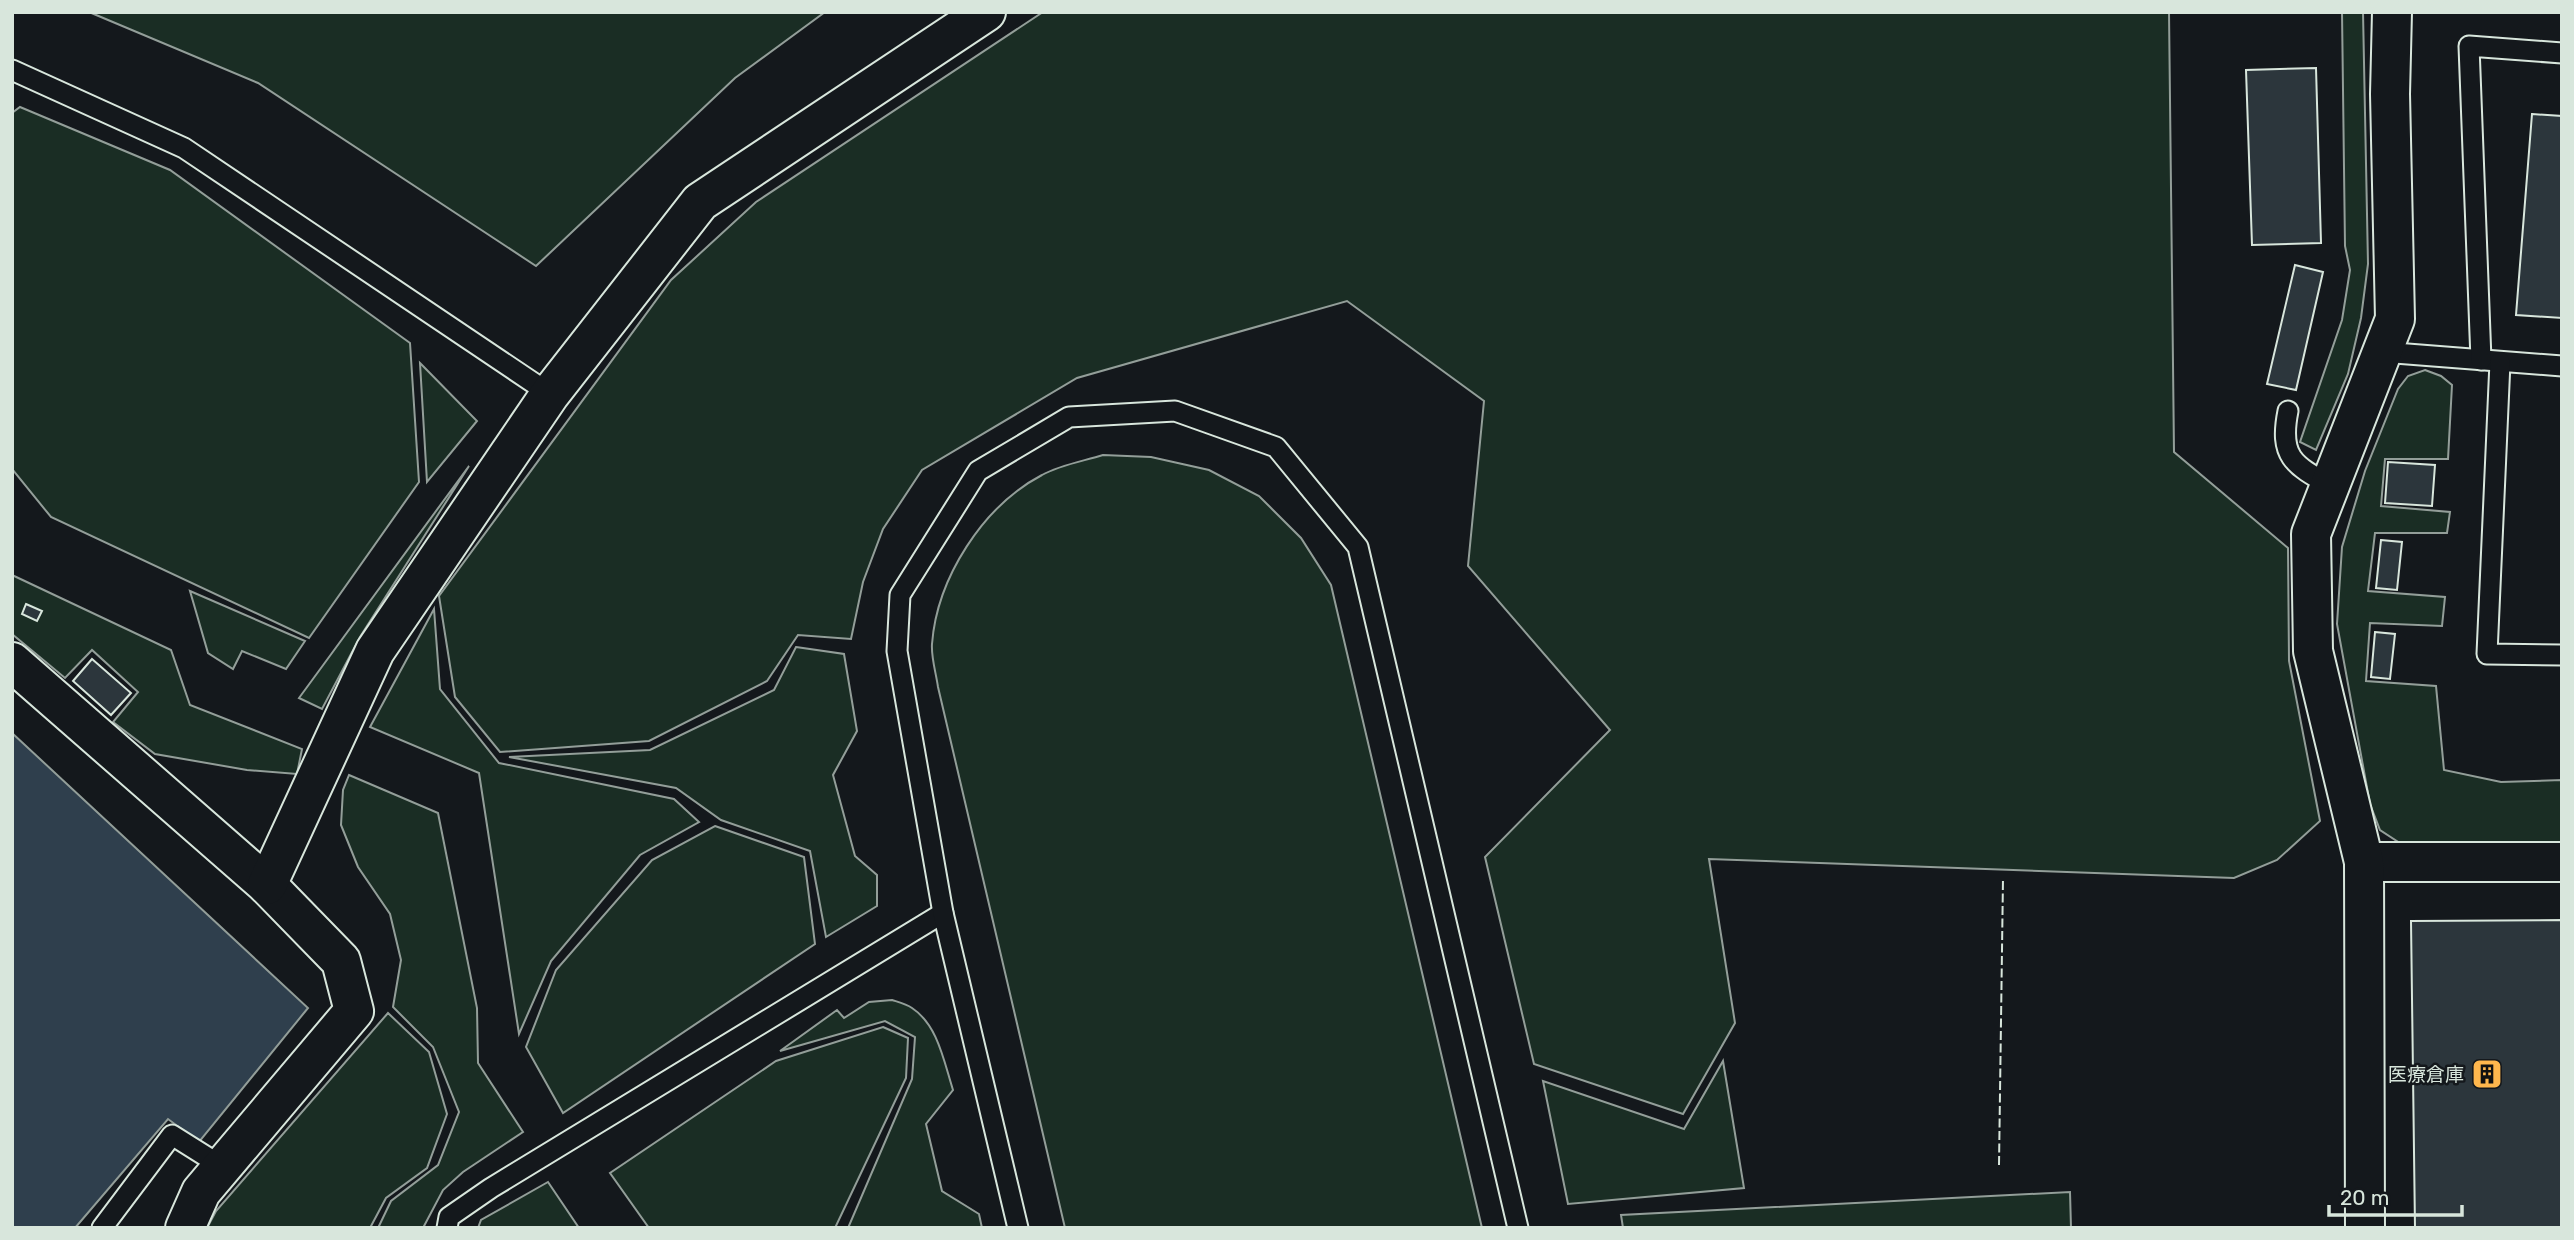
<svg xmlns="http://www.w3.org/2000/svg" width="2574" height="1240" font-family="Rubik,'Noto Sans JP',sans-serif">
<rect width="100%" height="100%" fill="#14181c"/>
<g fill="#1a2d24" stroke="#939e99" stroke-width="2">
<path d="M 89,12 L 825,12 L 735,78 L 536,266 L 258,83 Z"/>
<path d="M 1043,12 L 2169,12 L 2174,452 L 2288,548 L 2289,661 L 2320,821 L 2277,860 L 2234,878 L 1709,859 L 1735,1023 L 1683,1114 L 1534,1064 L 1485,857 L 1610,730 L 1468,566 L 1484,401 L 1347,301 L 1077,378 L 922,470 L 883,529 L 863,582 L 851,639 L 798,635 L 767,681 L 649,741 L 500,752 L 455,697 L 439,596 L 671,280 L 756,202 Z"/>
<path d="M 2342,12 L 2363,12 L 2368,264 L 2361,318 L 2348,374 L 2316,450 L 2300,442 L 2342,320 L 2350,270 L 2345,246 Z"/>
<path d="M 20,107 L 170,170 L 410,343 L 419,482 L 309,638 L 51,517 L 12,469 L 12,113 Z"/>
<path d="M 420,363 L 477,421 L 427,482 Z"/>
<path d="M 2425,370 L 2441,376 L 2452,385 L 2448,459 L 2385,459 L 2381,506 L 2450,512 L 2447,533 L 2375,533 L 2368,591 L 2445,597 L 2442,626 L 2370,623 L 2366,681 L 2436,686 L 2444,770 L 2501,782 L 2562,780 L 2562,844 L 2406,847 L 2380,830 L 2370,804 L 2337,624 L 2342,547 L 2365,471 L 2398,389 L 2408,376 Z"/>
<path d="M 1103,455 L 1151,457 L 1209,470 L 1259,496 L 1301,538 L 1331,585 L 1482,1228 L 1065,1228 L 938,687 C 936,673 931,657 932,644 C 937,578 983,506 1042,475 C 1060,465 1084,461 1103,455 Z"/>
<path d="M 469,466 L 360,637 L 322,709 L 299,698 Z"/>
<path d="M 12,575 L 171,650 L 190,705 L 302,749 L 297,774 L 247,770 L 155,754 L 113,722 L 138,692 L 92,650 L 65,678 L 12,634 Z"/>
<path d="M 190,591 L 305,641 L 286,669 L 242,651 L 233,669 L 208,653 Z"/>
<path d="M 434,609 L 440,689 L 499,763 L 674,799 L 699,822 L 640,855 L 551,961 L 519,1034 L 479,773 L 370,727 Z"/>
<path d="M 796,647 L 844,654 L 857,731 L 833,775 L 855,856 L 877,875 L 877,906 L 826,937 L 810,851 L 721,820 L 676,788 L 509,757 L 650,750 L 774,690 Z"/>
<path d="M 349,775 L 438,813 L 477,1008 L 478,1063 L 523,1132 L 463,1172 L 443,1190 L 423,1228 L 378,1228 L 391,1201 L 438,1165 L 459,1112 L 433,1047 L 393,1007 L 401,960 L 390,914 L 358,867 L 341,825 L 343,790 Z"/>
<path d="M 715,826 L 804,857 L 815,944 L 563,1113 L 526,1047 L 556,970 L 652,860 Z"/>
<path d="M 892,1000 C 898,1002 906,1004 912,1008 C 938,1025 944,1062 953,1090 L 926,1124 L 942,1191 L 979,1214 L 982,1228 L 848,1228 L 912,1079 L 915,1037 L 885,1021 L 780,1051 L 837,1010 L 844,1018 L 869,1002 Z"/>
<path d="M 388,1013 L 429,1052 L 447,1114 L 427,1168 L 386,1198 L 370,1228 L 207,1228 L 216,1211 Z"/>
<path d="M 883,1027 L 908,1038 L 906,1078 L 835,1228 L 649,1228 L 610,1173 L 776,1061 Z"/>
<path d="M 1723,1061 L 1744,1188 L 1568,1204 L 1543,1081 L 1684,1129 Z"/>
<path d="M 548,1182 L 579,1228 L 478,1228 L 481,1220 Z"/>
<path d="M 2070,1192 L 2071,1228 L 1623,1228 L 1621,1215 Z"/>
</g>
<path fill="#2f3f4d" stroke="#939e99" stroke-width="2" d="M 12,733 L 308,1008 L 199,1142 L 168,1119 L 75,1228 L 12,1228 Z"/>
<g fill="#2c363c" stroke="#d8e6dc" stroke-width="2">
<path d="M 2316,68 L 2321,243 L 2252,245 L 2246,70 Z"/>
<path d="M 2532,114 L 2562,116 L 2562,318 L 2516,315 Z"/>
<path d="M 2295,265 L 2323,272 L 2296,390 L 2267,384 Z"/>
<path d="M 2388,462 L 2435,465 L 2432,506 L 2385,503 Z"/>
<path d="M 2381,540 L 2402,542 L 2397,590 L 2376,588 Z"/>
<path d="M 26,604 L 42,611 L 37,621 L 22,614 Z"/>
<path d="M 2375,632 L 2395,634 L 2390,679 L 2371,677 Z"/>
<path d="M 92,659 L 131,693 L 111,715 L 73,681 Z"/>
<path d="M 2562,920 L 2562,1228 L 2415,1228 L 2411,921 Z"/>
</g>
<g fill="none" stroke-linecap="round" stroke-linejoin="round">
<g stroke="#d8e6dc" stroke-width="23">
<g id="lane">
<path d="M 12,70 L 184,148 L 550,394"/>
<path d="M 2382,352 L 2562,366"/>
<path d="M 2481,360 L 2469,46 L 2562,53"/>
<path d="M 2500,362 L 2487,654 L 2562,655"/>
<path d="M 2288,411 C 2279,456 2293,465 2330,485"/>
<path d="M 102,1228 L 172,1135 L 223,1167"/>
<path d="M 447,1228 L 449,1217 L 491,1188 L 943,913"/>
<path d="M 1018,1228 L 943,913 L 897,651 L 900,595 L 978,471 L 1069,417 L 1175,411 L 1276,447 L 1358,547 L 1518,1228"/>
</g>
</g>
<g stroke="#d8e6dc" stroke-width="42">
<g id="street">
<path d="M 12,662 L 267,885 L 341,961 L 354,1011 L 201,1192 L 185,1228"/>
<path d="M 2364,862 L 2562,862"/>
<path d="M 267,885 L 375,651 L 550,394 L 700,202 L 986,12"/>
<path d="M 2365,1228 L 2364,862 L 2313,651 L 2311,534 L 2395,319 L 2390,94 L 2392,12"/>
</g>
</g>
<use href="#lane" stroke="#14181c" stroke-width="19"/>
<use href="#street" stroke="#14181c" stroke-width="38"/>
<path stroke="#d8e6dc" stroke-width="2" stroke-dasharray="9 3.5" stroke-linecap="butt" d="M 1999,1165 L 2003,878"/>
</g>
<defs>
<g id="building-square" transform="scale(1.575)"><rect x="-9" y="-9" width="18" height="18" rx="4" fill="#ffb74d" stroke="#14181c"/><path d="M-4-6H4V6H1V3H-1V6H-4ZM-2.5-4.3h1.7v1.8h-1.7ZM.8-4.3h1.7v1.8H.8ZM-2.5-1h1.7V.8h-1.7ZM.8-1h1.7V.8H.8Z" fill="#111"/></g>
</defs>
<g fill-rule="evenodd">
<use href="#building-square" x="2487" y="1074"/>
</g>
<g text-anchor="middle" stroke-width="5" stroke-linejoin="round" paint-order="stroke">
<g font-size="19" fill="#d8e6dc" stroke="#14181c" text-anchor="end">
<text x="2464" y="1081">医療倉庫</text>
</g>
</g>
<rect width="2574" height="1240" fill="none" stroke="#d8e6dc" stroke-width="28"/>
<path d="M2329 1205v10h133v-10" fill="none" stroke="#d8e6dc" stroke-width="3.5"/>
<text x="2340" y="1205" font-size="21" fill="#d8e6dc" stroke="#14181c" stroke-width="5" paint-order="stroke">20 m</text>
</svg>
